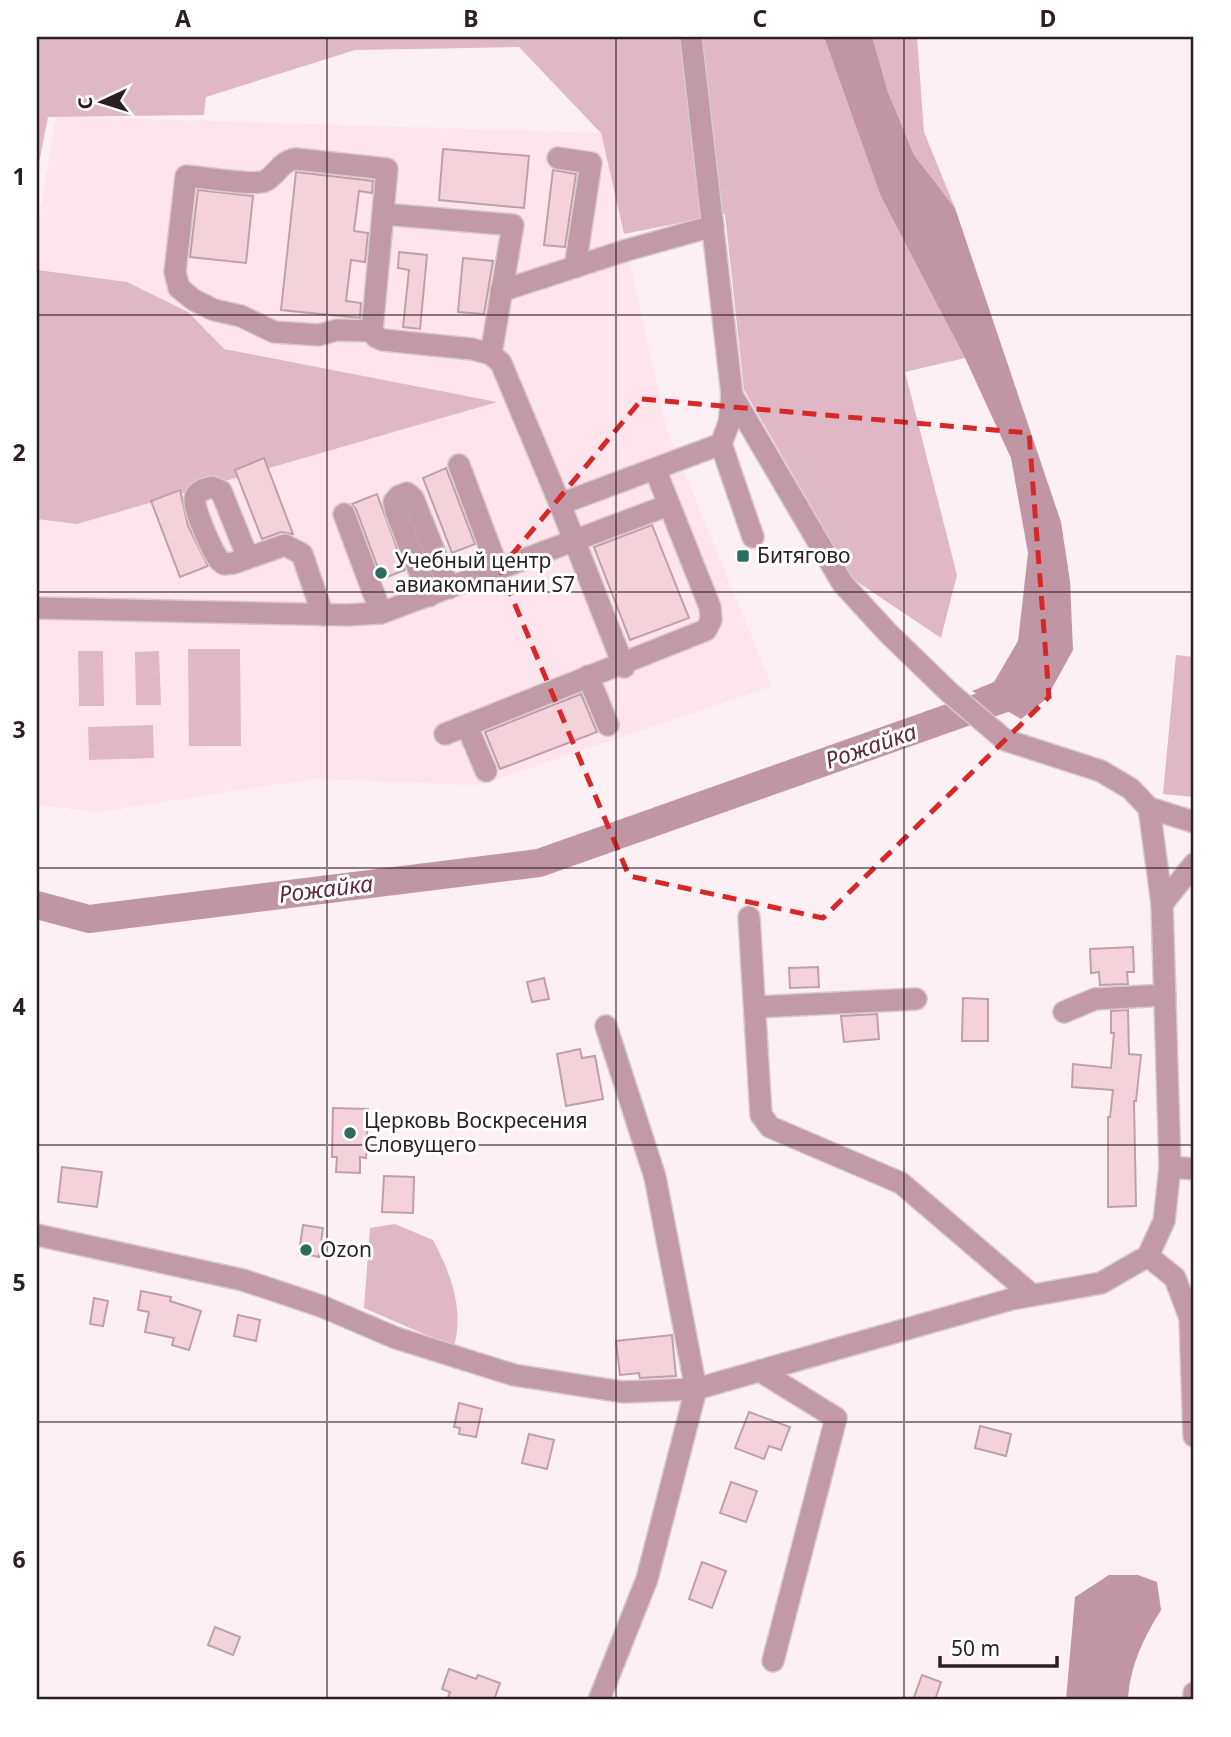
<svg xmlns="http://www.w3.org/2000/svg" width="1231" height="1737" font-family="'Noto Sans',sans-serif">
<rect width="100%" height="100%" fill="#fdf0f4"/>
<path fill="#fee5ed" d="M 56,116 L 601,133 L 667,430 L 772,686 L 480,785 L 313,779 L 99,812 L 37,805 L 37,230 Z"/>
<g fill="#e0b7c4">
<path d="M 37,37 L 824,37 L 881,197 L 965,358 L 905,372 L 957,575 L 941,638 L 853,579 L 744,390 L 725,214 L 624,234 L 601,133 L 519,47 L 355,50 L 206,97 L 204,115 L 48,117 L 37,173 Z"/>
<path d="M 872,37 L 917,37 L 924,132 L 955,208 L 914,155 L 888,92 Z"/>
<path d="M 37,270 L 127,282 L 188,312 L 224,349 L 497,402 L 77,524 L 37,519 Z"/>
<path d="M 188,649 L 240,649 L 241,746 L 189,746 Z"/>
<path d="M 78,651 L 103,651 L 104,706 L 79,706 Z"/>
<path d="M 159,651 L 161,705 L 136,705 L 135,652 Z"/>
<path d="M 1176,655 L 1194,657 L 1194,797 L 1163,794 Z"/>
<path d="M 153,725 L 154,758 L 89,760 L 88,727 Z"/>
<path d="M 395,1224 L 433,1240 C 451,1274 464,1308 454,1347 L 364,1308 L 370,1228 Z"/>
</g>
<g fill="#c096a4">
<path d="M 824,37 L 872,37 L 873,40 L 888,92 L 914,155 L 955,208 L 1061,522 L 1070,581 L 1073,650 L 1046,699 L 1021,719 L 972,691 L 994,682 L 1018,641 L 1028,553 L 1011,458 L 965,358 L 881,197 Z"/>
<path d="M 1109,1575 L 1138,1575 L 1157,1582 L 1161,1610 C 1143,1639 1130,1666 1128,1700 L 1066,1700 L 1075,1597 Z"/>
</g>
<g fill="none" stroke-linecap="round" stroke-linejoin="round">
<path stroke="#c096a4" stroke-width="28" d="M 37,905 L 89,919 L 539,863 L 1011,696 L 1020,679"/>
</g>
<g fill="#f3d2dc" stroke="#bfa0aa" stroke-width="2">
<path d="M 443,149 L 529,156 L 524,208 L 439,200 Z"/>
<path d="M 553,170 L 576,174 L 565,247 L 544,245 Z"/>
<path d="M 296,172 L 373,181 L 372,193 L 359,191 L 354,231 L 368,233 L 365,262 L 351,260 L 346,301 L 361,303 L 360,318 L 281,310 Z"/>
<path d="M 198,190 L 253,196 L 246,263 L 190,257 Z"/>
<path d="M 399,252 L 427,255 L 420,329 L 403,327 L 409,270 L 398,268 Z"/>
<path d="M 463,258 L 493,261 L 484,314 L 458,312 Z"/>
<path d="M 264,458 L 293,534 L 292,534 L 281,532 L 262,539 L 235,470 Z"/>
<path d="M 446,468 L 475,544 L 452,553 L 423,478 Z"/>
<path d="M 180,490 L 188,526 L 208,566 L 180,577 L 151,501 Z"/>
<path d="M 377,494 L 405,570 L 382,579 L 356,509 L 352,504 Z"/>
<path d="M 652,525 L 689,618 L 630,640 L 594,547 Z"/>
<path d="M 581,694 L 597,732 L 500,769 L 485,732 Z"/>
<path d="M 1133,947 L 1134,972 L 1127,972 L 1128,984 L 1100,985 L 1099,972 L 1091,973 L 1090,949 Z"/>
<path d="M 818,967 L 819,987 L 790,988 L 789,968 Z"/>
<path d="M 544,978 L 549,999 L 532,1002 L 527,982 Z"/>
<path d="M 963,998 L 988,999 L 988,1041 L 962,1041 Z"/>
<path d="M 1128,1010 L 1129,1054 L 1141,1055 L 1136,1101 L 1134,1101 L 1136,1206 L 1108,1207 L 1108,1117 L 1110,1117 L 1113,1090 L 1072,1087 L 1073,1064 L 1111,1068 L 1114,1033 L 1111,1033 L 1111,1011 Z"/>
<path d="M 877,1014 L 879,1039 L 844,1042 L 841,1016 Z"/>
<path d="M 580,1049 L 582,1058 L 595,1056 L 603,1099 L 566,1106 L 557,1054 Z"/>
<path d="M 333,1108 L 368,1109 L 366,1158 L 360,1157 L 360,1173 L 336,1172 L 337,1157 L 332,1157 Z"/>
<path d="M 62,1167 L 102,1172 L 97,1207 L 58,1202 Z"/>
<path d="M 384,1176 L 414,1177 L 413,1213 L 382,1212 Z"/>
<path d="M 303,1225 L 323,1228 L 319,1257 L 299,1253 Z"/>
<path d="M 141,1291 L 171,1297 L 170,1301 L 201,1311 L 189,1350 L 172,1345 L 174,1338 L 145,1332 L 149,1312 L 138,1310 Z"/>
<path d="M 94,1298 L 108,1301 L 103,1326 L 90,1324 Z"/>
<path d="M 238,1315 L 260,1320 L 256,1341 L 234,1336 Z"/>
<path d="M 672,1335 L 676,1376 L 640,1378 L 639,1373 L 620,1375 L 616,1341 Z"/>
<path d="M 459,1403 L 482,1409 L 476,1437 L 459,1434 L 460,1428 L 454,1427 Z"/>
<path d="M 749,1412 L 790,1427 L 781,1450 L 769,1446 L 764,1459 L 735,1448 Z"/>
<path d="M 980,1426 L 1011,1434 L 1006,1456 L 975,1448 Z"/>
<path d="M 529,1434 L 554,1440 L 547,1469 L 522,1463 Z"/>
<path d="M 731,1482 L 757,1491 L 746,1522 L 720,1513 Z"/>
<path d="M 702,1562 L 726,1571 L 712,1608 L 689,1599 Z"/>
<path d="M 215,1627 L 240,1637 L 233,1655 L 208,1645 Z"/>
<path d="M 449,1669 L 476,1679 L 478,1675 L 500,1683 L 494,1700 L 447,1700 L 450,1692 L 442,1689 Z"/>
<path d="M 922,1675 L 941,1682 L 935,1700 L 913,1700 Z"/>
</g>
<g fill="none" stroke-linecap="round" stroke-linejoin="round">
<g stroke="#d7cace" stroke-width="24">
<g id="minor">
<path d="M 691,37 L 732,395 L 729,423 L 721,444 L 753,537"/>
<path d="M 558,158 L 591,163 L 575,267"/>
<path d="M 383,214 L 513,225 L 491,354"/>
<path d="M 501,291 L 627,250 L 713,226"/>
<path d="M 372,331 L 337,330 L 319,335 L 274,332 L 241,316 L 214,310 L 194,300 L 179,288 L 175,272 L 186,176 C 201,177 254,186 265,181 C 277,175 280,161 296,159 L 387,169 L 372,331 L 376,337 L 383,340 L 472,349 L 491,354 L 501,363 L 560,504 L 721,444"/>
<path d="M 459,465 L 498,569"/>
<path d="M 560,504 L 624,667"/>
<path d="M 344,514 L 381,613"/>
<path d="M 248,558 L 221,491 L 212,487 C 205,489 196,491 195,499 C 193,509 213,553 220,561 L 224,564 L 234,563 L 285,545 L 302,554 L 323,615"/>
<path d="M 429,596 L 396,512 L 394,502 L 399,496 L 407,493 L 413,498 L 449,588"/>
<path d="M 37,608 L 347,615 L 381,613 L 669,505"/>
<path d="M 588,676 L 608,725"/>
<path d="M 467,726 L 486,771"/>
<path d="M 445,734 L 706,630 L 711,620 L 710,607 L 655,469"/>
<path d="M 1149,808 L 1194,822"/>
<path d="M 1162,904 L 1194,864"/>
<path d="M 749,917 L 761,1115 L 770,1127 L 901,1183 L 1032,1295"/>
<path d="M 755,1007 L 916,999"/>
<path d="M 1064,1012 L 1095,999 L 1165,995"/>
<path d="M 1170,1167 L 1194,1169"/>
<path d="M 37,1235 L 243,1280 L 321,1306 L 396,1338 L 514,1375 L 623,1392 L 696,1389 L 1012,1299 L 1101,1283 L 1148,1256 L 1164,1221 L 1170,1167 L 1162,904 L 1149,808 L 1131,789 L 1101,771 L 1005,740 L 950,693 L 888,633 L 843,584 L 732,395"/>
<path d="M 1148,1256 L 1175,1278 L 1190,1318 L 1194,1436"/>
<path d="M 760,1371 L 836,1418 L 773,1661"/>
<path d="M 599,1700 L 647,1579 L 696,1389 L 655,1177 L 606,1026"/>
<path d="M 1194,1700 L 1194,1693"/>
</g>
</g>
<use href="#minor" stroke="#c29aa7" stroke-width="21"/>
</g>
<path fill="none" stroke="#d62828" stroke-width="5" stroke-dasharray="14 9" stroke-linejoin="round" d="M 642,399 L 1029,433 L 1049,697 L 823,918 L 629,876 L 500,569 Z"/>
<path fill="none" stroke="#2b1f23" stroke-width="2" stroke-opacity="0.55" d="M 327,37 L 327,1700M 616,37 L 616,1700M 904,37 L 904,1700M 37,315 L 1194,315M 37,592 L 1194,592M 37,868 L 1194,868M 37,1145 L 1194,1145M 37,1422 L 1194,1422"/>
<g fill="#2b6e60" stroke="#fff" stroke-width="2.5">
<rect x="736" y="549" width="14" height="14" rx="3.5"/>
<circle cx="381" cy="573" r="7"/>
<circle cx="350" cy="1133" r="7"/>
<circle cx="306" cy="1250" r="7"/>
</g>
<g text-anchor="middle" stroke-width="6" stroke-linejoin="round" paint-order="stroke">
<g font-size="21" fill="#2b1f23" stroke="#fff" text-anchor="start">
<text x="757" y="563">Битягово</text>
<text x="395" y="568">Учебный центр<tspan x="395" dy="24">авиакомпании S7</tspan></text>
<text x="364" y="1128">Церковь Воскресения<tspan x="364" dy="24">Словущего</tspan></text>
<text x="320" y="1257">Ozon</text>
</g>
<g font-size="23" font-style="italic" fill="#5f283e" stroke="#fff">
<text transform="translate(871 746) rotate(-19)" y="8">Рожайка</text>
<text transform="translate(326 889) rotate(-7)" y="8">Рожайка</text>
</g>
</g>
<rect width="1231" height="1737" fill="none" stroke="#ffffff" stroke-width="77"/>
<g transform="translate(102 102) rotate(266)" stroke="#ffffff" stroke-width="5" paint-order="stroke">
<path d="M0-5L12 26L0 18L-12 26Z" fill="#2b1f23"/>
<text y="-10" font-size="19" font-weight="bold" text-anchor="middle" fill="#2b1f23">С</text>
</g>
<path d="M940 1656v10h117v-10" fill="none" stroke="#2b1f23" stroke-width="3.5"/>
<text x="951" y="1656" font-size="21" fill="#2b1f23" stroke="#ffffff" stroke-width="5" paint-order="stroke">50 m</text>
<rect x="38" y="38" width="1154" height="1660" fill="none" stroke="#2b1f23" stroke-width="2.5"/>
<g font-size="23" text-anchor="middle" font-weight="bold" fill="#2b1f23">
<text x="183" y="27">A</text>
<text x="471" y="27">B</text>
<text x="760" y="27">C</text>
<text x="1048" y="27">D</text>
<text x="19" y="185">1</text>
<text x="19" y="461">2</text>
<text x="19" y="738">3</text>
<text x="19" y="1015">4</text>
<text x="19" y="1291">5</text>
<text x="19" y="1568">6</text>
</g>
</svg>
